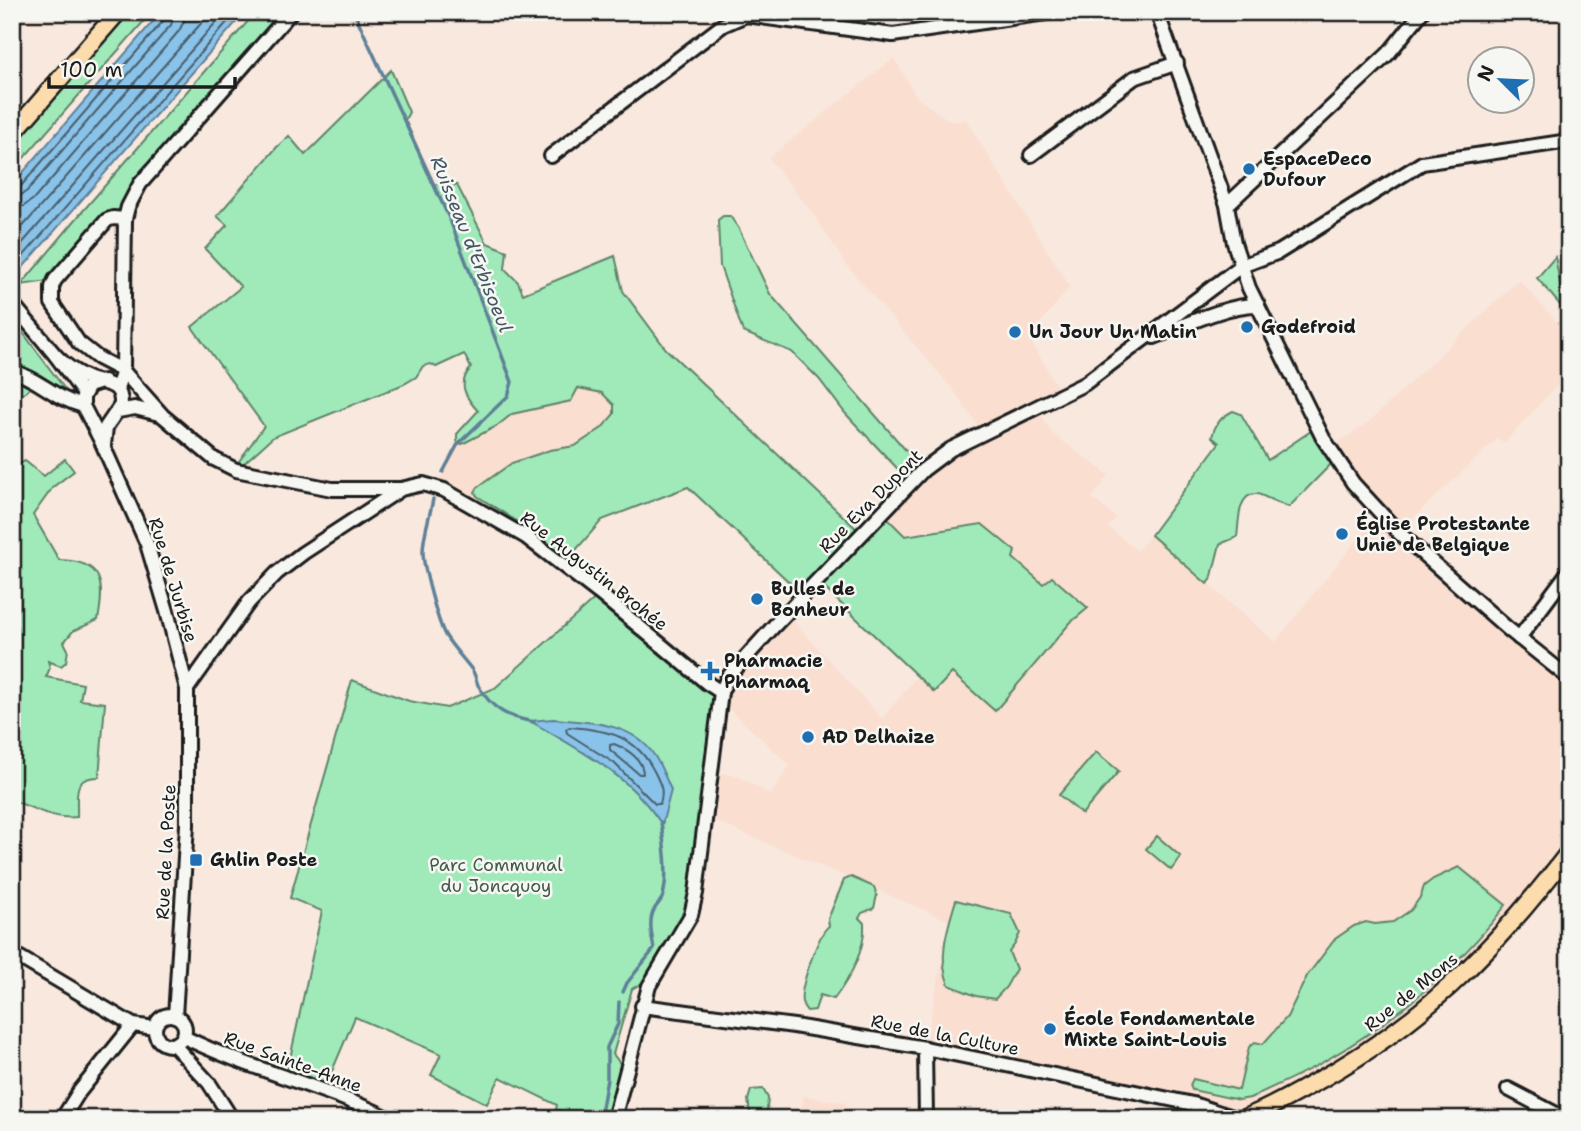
<svg xmlns="http://www.w3.org/2000/svg" width="1581" height="1131" font-family="'Shantell Sans',sans-serif">
<rect width="100%" height="100%" fill="#f8e8de"/>
<filter id="ink" filterUnits="userSpaceOnUse"><feTurbulence type="fractalNoise" baseFrequency=".0143" numOctaves="2"/><feDisplacementMap in="SourceGraphic" scale="14" xChannelSelector="R" yChannelSelector="G"/><feConvolveMatrix kernelMatrix="1 2 1 2 8 2 1 2 1" color-interpolation-filters="sRGB"/></filter>
<g filter="url(#ink)">
<g fill="#faded0">
<path d="M 894,58 L 917,98 L 951,122 L 966,120 L 1070,287 L 1028,337 L 1062,395 L 1037,407 L 1051,433 L 1109,475 L 1092,498 L 1116,518 L 1108,527 L 1137,551 L 1151,535 L 1275,642 L 1379,513 L 1330,448 L 1369,422 L 1519,280 L 1569,336 L 1569,372 L 1504,443 L 1498,438 L 1398,532 L 1569,678 L 1569,852 L 1413,1018 L 1251,1116 L 925,1048 L 950,921 L 713,820 L 717,773 L 735,775 L 771,795 L 790,765 L 719,700 L 721,692 L 786,613 L 882,719 L 917,676 L 934,691 L 952,673 L 1070,623 L 1087,608 L 1043,585 L 1013,558 L 983,524 L 904,536 L 882,513 L 923,471 L 983,433 L 955,392 L 845,263 L 817,219 L 769,158 Z"/>
<path d="M 578,388 L 602,393 L 614,405 L 614,414 L 602,428 L 575,446 L 550,450 L 512,463 L 478,487 L 472,506 L 437,488 L 446,463 L 458,444 L 462,444 L 497,426 L 512,414 L 571,401 Z"/>
<path d="M 804,1096 L 846,1103 L 845,1119 L 798,1119 Z"/>
</g>
<g fill="#a0eab9" stroke="#5e836a" stroke-width="2">
<path d="M 118,12 L 152,12 L 15,168 L 12,166 L 12,134 Z"/>
<path d="M 256,12 L 291,12 L 128,207 L 113,218 L 55,280 L 21,285 L 82,212 Z"/>
<path d="M 391,70 L 409,112 L 405,120 L 434,184 L 457,185 L 487,243 L 507,251 L 505,269 L 518,282 L 523,294 L 615,256 L 623,291 L 666,349 L 862,534 L 882,513 L 905,536 L 982,524 L 1015,551 L 1013,558 L 1043,584 L 1052,577 L 1088,608 L 1070,623 L 995,711 L 952,673 L 934,692 L 817,581 L 803,595 L 688,487 L 602,520 L 569,558 L 537,534 L 477,496 L 475,492 L 478,487 L 512,463 L 550,450 L 575,446 L 602,428 L 614,414 L 614,405 L 602,393 L 578,388 L 571,401 L 512,414 L 497,426 L 462,444 L 457,441 L 457,434 L 478,411 C 465,397 457,383 471,368 L 464,354 L 436,367 L 431,364 L 423,366 L 416,377 L 404,384 L 273,437 L 242,465 L 237,464 L 264,426 L 192,327 L 241,287 L 205,249 L 227,225 L 217,216 L 277,147 L 289,136 L 305,155 Z"/>
<path d="M 723,216 L 730,216 L 739,229 L 770,294 L 923,470 L 911,483 L 845,413 L 819,379 L 792,352 L 743,332 L 720,266 L 718,220 Z"/>
<path d="M 1555,257 L 1563,299 L 1560,305 L 1537,278 Z"/>
<path d="M 12,318 L 67,392 L 59,398 L 37,383 L 12,402 Z"/>
<path d="M 1233,411 L 1241,414 L 1268,460 L 1317,427 L 1337,458 L 1289,507 C 1281,505 1263,495 1257,494 C 1237,492 1239,525 1237,537 L 1220,544 L 1211,580 L 1207,584 L 1151,535 L 1219,443 L 1212,437 C 1215,424 1221,417 1233,411 Z"/>
<path d="M 65,459 L 74,471 L 53,487 L 33,515 L 59,560 C 103,561 105,582 98,620 L 73,631 L 64,642 L 68,650 L 66,662 L 61,666 L 48,661 L 50,668 L 46,677 L 83,684 L 80,700 L 105,703 L 99,777 C 71,777 78,794 77,817 C 54,820 33,808 12,800 L 12,463 L 19,464 L 25,461 L 44,476 Z"/>
<path d="M 600,594 L 721,692 L 696,893 L 654,976 L 632,989 L 613,1054 L 625,1070 L 614,1119 L 574,1119 L 556,1109 L 557,1105 L 500,1077 L 487,1104 L 431,1075 L 441,1054 L 355,1017 L 324,1090 L 286,1077 L 322,911 L 290,898 L 352,680 L 409,701 L 447,708 L 495,688 Z"/>
<path d="M 1096,752 L 1119,771 L 1082,814 L 1059,795 Z"/>
<path d="M 1157,836 L 1181,857 L 1171,870 L 1146,849 Z"/>
<path d="M 1459,867 L 1506,905 C 1457,969 1393,1022 1323,1062 C 1299,1076 1274,1086 1250,1098 L 1239,1100 L 1192,1090 L 1190,1085 L 1193,1079 L 1239,1090 L 1249,1047 L 1255,1042 L 1263,1044 L 1287,1017 L 1307,976 L 1335,939 L 1354,926 L 1366,922 L 1375,924 L 1393,922 L 1411,910 L 1421,896 L 1424,886 L 1433,879 Z"/>
<path d="M 851,877 L 874,887 L 877,895 L 874,908 L 862,913 L 859,918 L 864,923 C 866,949 850,978 834,999 L 820,995 L 815,1010 L 807,1011 C 804,1008 803,1006 802,1002 C 799,989 819,932 829,926 L 828,919 L 844,880 Z"/>
<path d="M 956,900 L 1011,914 L 1020,933 L 1015,944 L 1009,952 L 1016,969 L 1006,987 L 995,999 L 976,996 L 949,985 C 937,959 948,926 956,900 Z"/>
<path d="M 763,1089 L 768,1098 L 766,1119 L 751,1119 L 748,1100 L 751,1090 Z"/>
</g>
<g fill="#8ac3e9" stroke="#5e8097" stroke-width="2">
<path d="M 161,12 L 245,12 L 12,280 L 12,185 Z"/>
<path d="M 553,719 C 588,722 632,722 654,755 C 661,765 666,779 671,790 L 662,825 C 630,775 580,750 530,721 Z"/>
</g>
<g fill="none" stroke-linecap="round" stroke-linejoin="round">
<g stroke="#485f6e" stroke-width="2">
<path d="M 12,188 L 21,186 L 164,20 L 166,12"/>
<path d="M 12,197 L 20,196 L 27,191 L 171,25 L 175,12"/>
<path d="M 12,208 L 24,206 L 35,198 L 179,31 L 184,21 L 185,12"/>
<path d="M 12,239 L 211,12"/>
<path d="M 12,255 L 225,12"/>
<path d="M 12,269 L 236,12"/>
<path d="M 570,727 C 609,730 637,736 655,773 C 661,785 664,791 660,804 L 655,804 L 614,763 L 567,733 L 566,729 Z"/>
<path d="M 614,744 C 627,749 643,759 643,774 L 639,774 L 610,750 L 610,745 Z"/>
</g>
<g stroke="#5e8097" stroke-width="3.5">
<path d="M 354,12 L 450,220 L 512,382 L 508,396 L 458,444 L 443,472"/>
<path d="M 433,499 C 430,516 423,535 423,552 C 423,567 438,622 445,635 C 453,648 463,658 472,670 C 475,674 476,680 478,685 C 492,710 507,717 534,722"/>
<path d="M 623,992 L 627,983 L 654,949 C 652,937 648,921 654,910 C 657,904 661,902 663,896 C 669,871 664,846 661,822"/>
<path d="M 600,1119 L 607,1079 L 607,1047 L 618,1024 L 619,1002"/>
</g>
<g stroke="#1c1c1c" stroke-width="18">
<g id="minor">
<path d="M 1157,12 L 1227,205 L 1234,243 L 1249,288 L 1323,438 L 1353,483 L 1398,532 L 1507,628 L 1569,678"/>
<path d="M 1031,155 L 1134,78 L 1177,63"/>
<path d="M 551,156 L 723,25 L 746,15 L 893,35 L 1053,12"/>
<path d="M 1227,205 L 1388,54 L 1422,12"/>
<path d="M 125,219 L 113,218 L 107,220 L 55,280 L 52,287 L 52,303 L 79,343 L 98,358 L 123,371 L 163,416 L 214,459 L 236,470 L 332,489 L 400,489"/>
<path d="M 12,303 L 56,356 L 84,394"/>
<path d="M 1154,337 C 1184,326 1227,304 1258,305"/>
<path d="M 56,356 C 66,366 77,374 90,379 C 106,385 122,382 121,405 L 106,427 L 104,445"/>
<path d="M 12,371 C 38,378 55,399 83,406"/>
<path d="M 104,381 L 89,386 L 83,397 L 83,406 L 101,441 L 147,544 L 167,611 L 187,689 L 187,825 L 175,1016"/>
<path d="M 117,388 L 123,371 L 125,219 L 128,207 L 140,184 L 291,12"/>
<path d="M 118,411 L 135,408 L 159,414"/>
<path d="M 1519,638 L 1569,571"/>
<path d="M 187,689 L 249,602 L 277,573 L 303,553 L 401,489 L 423,484 L 444,490 L 526,537 L 600,594 L 707,683 L 721,692"/>
<path d="M 12,953 L 133,1025 L 155,1028"/>
<path d="M 642,1006 L 794,1026 L 925,1048 L 1193,1104 L 1238,1119"/>
<circle cx="170" cy="1030" r="15"/>
<path d="M 184,1037 C 250,1070 324,1086 390,1119"/>
<path d="M 174,1045 L 209,1083 L 232,1119"/>
<path d="M 925,1048 L 926,1119"/>
<path d="M 1508,1089 L 1566,1119"/>
<path d="M 62,1119 L 79,1092 L 133,1025"/>
<path d="M 614,1119 L 649,986 L 691,915 L 696,893 L 721,692 L 728,677 L 774,626 L 923,470 L 951,449 L 1084,384 L 1241,266 L 1279,252 L 1422,163 L 1569,141"/>
</g>
</g>
<g stroke="#1c1c1c" stroke-width="21">
<g id="major">
<path d="M 12,134 L 118,12"/>
<path d="M 1242,1119 C 1264,1111 1285,1099 1305,1088 C 1418,1028 1492,953 1569,852"/>
</g>
</g>
<use href="#minor" stroke="#f6f6f2" stroke-width="12"/>
<use href="#major" stroke="#fcdcac" stroke-width="16"/>
</g>
</g>
<g fill="#1f6fb2" stroke="#f6f6f2" stroke-width="2.5">
<circle cx="1249" cy="169" r="7"/>
<circle cx="1247" cy="327" r="7"/>
<circle cx="1015" cy="332" r="7"/>
<circle cx="1342" cy="534" r="7"/>
<circle cx="757" cy="599" r="7"/>
<path d="M706.5 660.5h7v7h7v7h-7v7h-7v-7h-7v-7h7z"/>
<circle cx="808" cy="737" r="7"/>
<rect x="189" y="853" width="14" height="14" rx="3.5"/>
<circle cx="1050" cy="1029" r="7"/>
</g>
<g text-anchor="middle" stroke-width="5" stroke-linejoin="round" paint-order="stroke">
<g font-size="18" font-weight="bold" fill="#1c1c1c" stroke="#f6f6f2" text-anchor="start">
<text x="1263" y="165">EspaceDeco<tspan x="1263" dy="21">Dufour</tspan></text>
<text x="1261" y="333">Godefroid</text>
<text x="1029" y="338">Un Jour Un Matin</text>
<text x="1356" y="530">Église Protestante<tspan x="1356" dy="21">Unie de Belgique</tspan></text>
<text x="771" y="595">Bulles de<tspan x="771" dy="21">Bonheur</tspan></text>
<text x="724" y="667">Pharmacie<tspan x="724" dy="21">Pharmaq</tspan></text>
<text x="822" y="743">AD Delhaize</text>
<text x="210" y="866">Ghlin Poste</text>
<text x="1064" y="1025">École Fondamentale<tspan x="1064" dy="21">Mixte Saint-Louis</tspan></text>
</g>
<g font-size="18" fill="#1c1c1c" stroke="#f6f6f2">
<text transform="translate(871 501) rotate(-45)" y="6">Rue Eva Dupont</text>
<text transform="translate(594 571) rotate(38)" y="6">Rue Augustin Brohée</text>
<text transform="translate(173 580) rotate(73)" y="6">Rue de Jurbise</text>
<text transform="translate(166 852) rotate(-87)" y="6">Rue de la Poste</text>
<text transform="translate(1411 992) rotate(-39)" y="6">Rue de Mons</text>
<text transform="translate(945 1035) rotate(11)" y="6">Rue de la Culture</text>
<text transform="translate(293 1062) rotate(20)" y="6">Rue Sainte-Anne</text>
</g>
<g font-size="18" fill="#445a4b" stroke="#f6f6f2">
<text x="496" y="871">Parc Communal<tspan x="496" dy="21">du Joncquoy</tspan></text>
</g>
<g font-size="19" font-style="italic" fill="#425664" stroke="#f6f6f2">
<text transform="translate(472 244) rotate(68)" y="7">Ruisseau d'Erbisoeul</text>
</g>
</g>
<rect width="1581" height="1131" fill="none" stroke="#f6f6f2" stroke-width="42"/>
<rect x="21" y="21" width="1539" height="1089" fill="none" stroke="#1c1c1c" stroke-width="2.5" filter="url(#ink)"/>
<g transform="translate(1501 80) rotate(294)"><circle r="33" fill="#f6f6f2" stroke="#9f9f9c" stroke-width="2"/>
<path d="M0-5L12 26L0 18L-12 26Z" fill="#1f6fb2"/>
<text y="-10" font-size="19" font-weight="bold" text-anchor="middle" fill="#1c1c1c">N</text>
</g>
<path d="M49 77v10h186v-10" fill="none" stroke="#1c1c1c" stroke-width="3.5"/>
<text x="60" y="77" font-size="21" fill="#1c1c1c" stroke="#f6f6f2" stroke-width="5" paint-order="stroke">100 m</text>
</svg>
